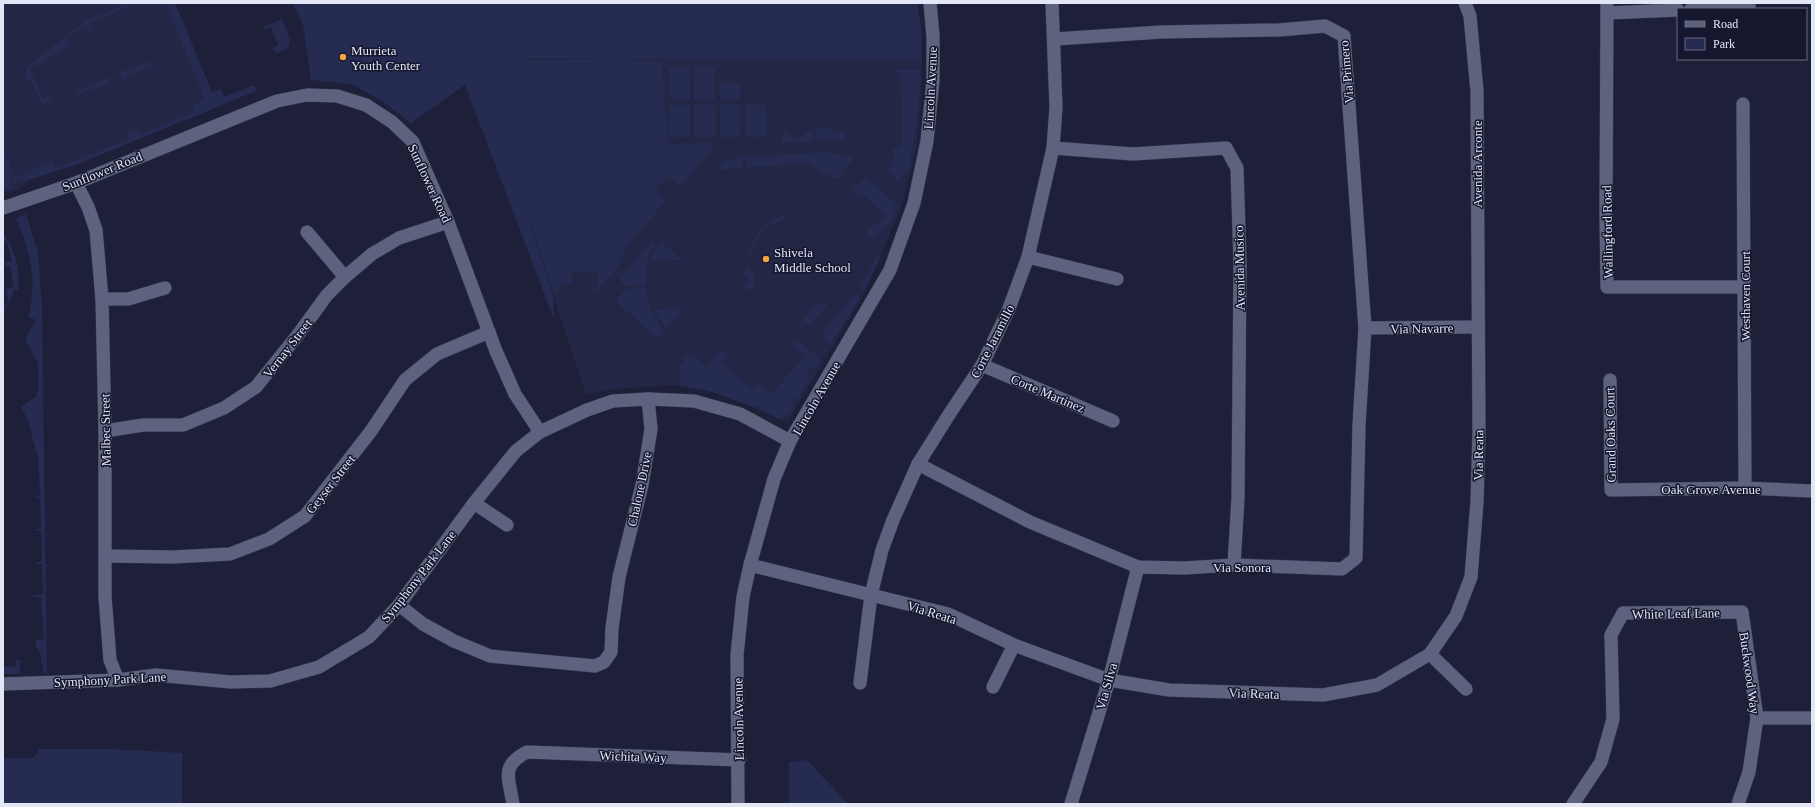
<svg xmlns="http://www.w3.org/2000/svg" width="1815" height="807" font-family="Georgia,serif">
<rect width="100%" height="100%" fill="#1d2038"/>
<g fill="#232745">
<path d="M 3,3 L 168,3 L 213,109 L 87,160 L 32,178 L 18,189 L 3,193 Z"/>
<path d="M 530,58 L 922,61 L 921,105 L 916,150 L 900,210 L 865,292 L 787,423 L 735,399 L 712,392 L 673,385 L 614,389 L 586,394 L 530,225 Z"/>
</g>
<g fill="#262b52">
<path d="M 129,3 L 138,3 L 91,22 L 93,30 L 90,31 L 86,25 L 65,39 L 70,45 L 38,65 L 30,68 L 43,99 L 51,96 L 52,100 L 42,105 L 33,84 L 27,80 L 27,68 L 29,65 L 85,21 Z"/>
<path d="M 165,3 L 175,3 L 212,92 L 221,89 L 224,97 L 254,85 L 256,91 L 78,164 L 22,182 L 20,178 L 16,180 L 18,183 L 13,185 L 11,179 L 52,161 L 56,168 L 130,139 L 127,133 L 138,128 L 142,134 L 195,112 L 193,106 L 205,99 Z"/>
<path d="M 293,3 L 917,3 L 921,25 L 922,61 L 633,59 L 634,99 L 634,62 L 663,62 L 664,113 L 667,113 L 668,144 L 710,143 L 715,147 L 680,186 L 668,176 L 655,190 L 666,201 L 626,247 L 620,259 L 622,262 L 597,290 L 592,291 L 591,288 L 598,287 L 597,271 L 572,272 L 572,283 L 559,283 L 559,290 L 554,292 L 531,225 L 531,60 L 621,59 L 530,58 L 530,225 L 553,295 L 554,320 L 465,85 L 411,123 L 381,100 L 351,84 L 311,80 L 303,25 Z"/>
<path d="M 282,19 C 288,33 299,51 275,53 L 272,48 L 278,45 L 271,27 L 264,29 L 263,27 Z"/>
<path d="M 153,61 L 156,65 L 122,79 L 120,72 Z"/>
<path d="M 669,67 L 690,67 L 690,99 L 670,99 Z"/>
<path d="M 695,67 L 715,67 L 715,99 L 694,99 Z"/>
<path d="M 894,69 L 921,70 C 919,104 915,138 908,172 L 900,177 L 900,182 L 888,171 L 893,161 L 893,148 L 902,147 L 900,73 L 893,72 Z"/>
<path d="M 108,77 L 110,82 L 77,96 L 75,92 Z"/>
<rect x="720" y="83" width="20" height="16"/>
<path d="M 694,104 L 716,105 L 716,137 L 694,137 Z"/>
<path d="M 720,104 L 741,105 L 740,137 L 720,137 Z"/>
<path d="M 745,104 L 765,105 L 765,137 L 745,137 Z"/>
<path d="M 670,105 L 690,105 L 690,137 L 669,137 Z"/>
<path d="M 815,128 L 833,128 L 833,132 L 844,132 L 845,140 L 816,141 Z"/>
<path d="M 810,130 L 813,130 L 813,141 L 782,143 C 780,138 782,135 786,132 L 797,141 Z"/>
<path d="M 3,147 L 14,176 L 9,178 L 12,190 L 6,189 L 3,187 Z"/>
<path d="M 826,152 L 851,156 L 852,161 L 844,170 L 840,179 L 837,177 L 835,179 C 827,173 818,171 811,164 L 747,167 L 746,157 Z"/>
<path d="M 739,157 L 742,158 L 742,168 L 720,170 L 719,166 L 725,161 Z"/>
<path d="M 865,178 C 874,185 894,199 898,207 L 889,223 L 873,238 L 866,232 L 876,222 L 879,224 L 885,217 L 884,213 L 862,194 L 859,197 L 852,191 L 853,185 L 859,184 Z"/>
<path d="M 26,214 L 38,253 L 42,305 L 47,673 L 44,674 L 40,652 L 36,647 L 36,640 L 44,639 L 41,597 L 33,597 L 33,595 L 43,594 L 42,564 L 33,564 L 42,561 L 41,531 L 33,530 L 41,528 L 40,498 L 32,498 L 40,496 L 38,457 L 36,450 L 29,451 L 35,448 L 28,420 L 21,407 L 37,396 L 36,394 L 39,389 L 38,363 L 25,339 L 36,320 L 28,317 C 38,281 30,251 16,218 Z"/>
<path d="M 782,216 L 786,216 L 786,219 C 765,225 752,239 750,260 L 748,260 C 749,238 763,225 782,216 Z"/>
<path d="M 3,234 C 16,250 20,270 18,290 L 14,290 L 3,316 L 3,311 L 6,310 L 5,305 L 8,304 L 6,288 L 13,287 L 11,267 L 6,266 L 5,262 L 12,261 L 7,241 L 3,241 Z"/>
<path d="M 651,242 L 655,246 L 648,255 L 646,285 L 625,286 L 621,282 L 621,277 Z"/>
<path d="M 661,242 L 682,260 L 651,261 L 653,252 Z"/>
<path d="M 877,256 L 880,258 L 864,290 L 860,288 Z"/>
<path d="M 748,268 L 754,274 L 755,284 L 749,292 L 744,287 L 749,280 L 743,274 Z"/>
<path d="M 646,287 L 649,306 L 663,331 L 657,338 L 618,303 L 618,298 L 626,289 Z"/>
<path d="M 855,294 L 860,298 L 831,344 L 825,340 L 824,330 Z"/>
<path d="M 820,301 L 824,304 L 826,301 L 829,303 L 810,325 L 808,324 L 802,326 L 800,324 L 816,303 L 818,304 Z"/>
<path d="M 684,308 L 666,330 L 655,310 Z"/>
<path d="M 797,339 L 819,358 L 819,364 L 815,370 L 811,367 L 807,374 L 811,376 L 798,398 L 795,397 L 791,404 L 794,406 L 789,416 L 787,415 L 779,419 L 757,406 L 756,408 L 712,392 L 680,385 L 679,366 L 684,363 L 682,360 L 687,354 L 693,355 L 706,367 L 726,345 L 722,352 L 724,354 L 730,348 L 732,349 L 721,362 L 752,390 L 758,383 L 771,394 L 805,356 L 792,345 Z"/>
<path d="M 3,660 L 4,667 L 16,666 L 16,660 L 21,660 L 19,674 L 3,674 Z"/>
<path d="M 39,749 L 111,749 L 182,753 L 182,804 L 3,804 L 3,758 L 34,758 Z"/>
<path d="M 807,760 L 848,804 L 789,803 L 789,762 Z"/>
</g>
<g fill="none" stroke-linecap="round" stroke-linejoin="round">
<g stroke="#373a4e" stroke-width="14">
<g id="minor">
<path d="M 1607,3 L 1606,211 L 1607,287 L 1745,287"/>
<path d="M 1691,9 L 1749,6 L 1749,3"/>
<path d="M 1607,13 L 1678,10"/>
<path d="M 1743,104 L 1745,488"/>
<path d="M 1053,148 L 1133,154 L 1226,148 L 1237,168 L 1240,264 L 1238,498 L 1234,565"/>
<path d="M 76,183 L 88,207 L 96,230 L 102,299 L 105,431 L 105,597 L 110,660 L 118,680"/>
<path d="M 3,208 L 76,183 L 277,101 L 307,95 L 337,96 L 366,105 L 392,122 L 413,142 L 448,222 L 496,351 L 515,394 L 540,432"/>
<path d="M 307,232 L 345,277"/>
<path d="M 1028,257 L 1117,279"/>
<path d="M 102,299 L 128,299 L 165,288"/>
<path d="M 1365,328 L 1478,327"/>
<path d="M 982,365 L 1113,421"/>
<path d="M 1610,380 L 1611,490 L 1745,488 L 1812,491"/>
<path d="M 105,431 L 143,425 L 183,425 L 224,408 L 256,387 L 297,336 L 327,295 L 345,277 L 372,254 L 399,238 L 448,222"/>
<path d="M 918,464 L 1030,522 L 1138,567 L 1184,568 L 1234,565 L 1342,569 L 1356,558 L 1359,425 L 1365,328 L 1344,36 L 1325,26 L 1279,30 L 1161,32 L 1055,39"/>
<path d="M 474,503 L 507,525"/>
<path d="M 105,556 L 173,557 L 230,554 L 269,539 L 305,516 L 371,431 L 405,380 L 437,354 L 489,332"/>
<path d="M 750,565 L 948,614 L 1014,645 L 1109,680 L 1169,690 L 1323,695 L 1377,685 L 1430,654 L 1456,616 L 1471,577 L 1477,502 L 1479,433 L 1477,91 L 1470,16 L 1465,3"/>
<path d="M 399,605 L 423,624 L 454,641 L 490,656 L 595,666 L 604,662 L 611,652 L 612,628 L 619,577 L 642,485 L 651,429 L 648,399"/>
<path d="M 1430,654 L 1466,689"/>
<path d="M 860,683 L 871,595 L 882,550 L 893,520 L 918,464 L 950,413 L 982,365 L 1008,311 L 1028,257 L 1053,148 L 1056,107 L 1052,3"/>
<path d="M 3,684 L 118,680 L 156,675 L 231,682 L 270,681 L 319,667 L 369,637 L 399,605 L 474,503 L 516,451 L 540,432 L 587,410 L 613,401 L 648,399 L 694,401 L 740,414 L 790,441"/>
<path d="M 993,687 L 1014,645"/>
<path d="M 1757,718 L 1812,718"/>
<path d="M 513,804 C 509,778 500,766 527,752 L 739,760"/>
<path d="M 738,804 L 737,655 L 743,597 L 750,565 L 774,479 L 790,441 L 890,270 L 914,203 L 927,141 L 933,80 L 933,36 L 930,3"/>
<path d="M 1071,804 L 1109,680 L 1138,567"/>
<path d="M 1573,804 L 1601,762 L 1613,719 L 1611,635 L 1623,613 L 1742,612 L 1757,718 L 1749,772 L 1738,804"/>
</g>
</g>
<use href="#minor" stroke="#5d637f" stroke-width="13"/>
</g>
<g fill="#f5a345" stroke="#14172d" stroke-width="1.5">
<circle cx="343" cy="57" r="4"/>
<circle cx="766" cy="259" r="4"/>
</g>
<g text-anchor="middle" stroke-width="3" stroke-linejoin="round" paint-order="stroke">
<g font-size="13" fill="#e3e6f7" stroke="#14172d" text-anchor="start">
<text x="351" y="55">Murrieta<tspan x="351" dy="15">Youth Center</tspan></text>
<text x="774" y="257">Shivela<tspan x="774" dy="15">Middle School</tspan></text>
</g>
<g font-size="13" fill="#e3e6f7" stroke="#14172d">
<text transform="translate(1346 72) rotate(-95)" y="5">Via Primero</text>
<text transform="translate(930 88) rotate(-87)" y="5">Lincoln Avenue</text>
<text transform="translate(1477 164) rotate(-90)" y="5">Avenida Arconte</text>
<text transform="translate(102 171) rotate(-22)" y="5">Sunflower Road</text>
<text transform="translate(430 183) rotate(65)" y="5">Sunflower Road</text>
<text transform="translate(1607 232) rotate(-91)" y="5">Wallingford Road</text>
<text transform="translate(1239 268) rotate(-91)" y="5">Avenida Musico</text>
<text transform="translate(1745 296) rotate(-90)" y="5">Westhaven Court</text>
<text transform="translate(1422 328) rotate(-1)" y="5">Via Navarre</text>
<text transform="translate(992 341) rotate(-63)" y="5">Corte Jaramillo</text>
<text transform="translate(287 348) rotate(-52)" y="5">Vernay Street</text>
<text transform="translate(1048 393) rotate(23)" y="5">Corte Martinez</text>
<text transform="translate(816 398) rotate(-60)" y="5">Lincoln Avenue</text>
<text transform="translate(105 430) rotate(-91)" y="5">Malbec Street</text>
<text transform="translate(1610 435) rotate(-91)" y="5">Grand Oaks Court</text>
<text transform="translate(1478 455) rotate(-89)" y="5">Via Reata</text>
<text transform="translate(330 484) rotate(-52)" y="5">Geyser Street</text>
<text transform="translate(639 489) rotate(-78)" y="5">Chalone Drive</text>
<text x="1711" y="494">Oak Grove Avenue</text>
<text x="1242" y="572">Via Sonora</text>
<text transform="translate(418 576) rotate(-52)" y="5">Symphony Park Lane</text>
<text transform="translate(932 612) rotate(17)" y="5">Via Reata</text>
<text transform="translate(1676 613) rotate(-1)" y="5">White Leaf Lane</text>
<text transform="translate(1750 673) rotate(82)" y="5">Buckwood Way</text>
<text transform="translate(110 679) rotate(-3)" y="5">Symphony Park Lane</text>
<text transform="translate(1106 686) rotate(-74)" y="5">Via Silva</text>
<text transform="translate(1254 693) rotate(2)" y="5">Via Reata</text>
<text transform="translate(738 719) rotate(-91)" y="5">Lincoln Avenue</text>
<text transform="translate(633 756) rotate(2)" y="5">Wichita Way</text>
</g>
</g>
<rect width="1815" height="807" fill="none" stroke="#e3e6f7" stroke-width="8"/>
<rect x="1677" y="8" width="130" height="52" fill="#14172d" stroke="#676a7e"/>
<rect x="1685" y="21" width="20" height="6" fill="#5d637f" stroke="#676a7e"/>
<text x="1713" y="28" font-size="12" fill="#e3e6f7">Road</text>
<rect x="1685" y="38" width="20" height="12" fill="#262b52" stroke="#676a7e"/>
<text x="1713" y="48" font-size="12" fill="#e3e6f7">Park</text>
</svg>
